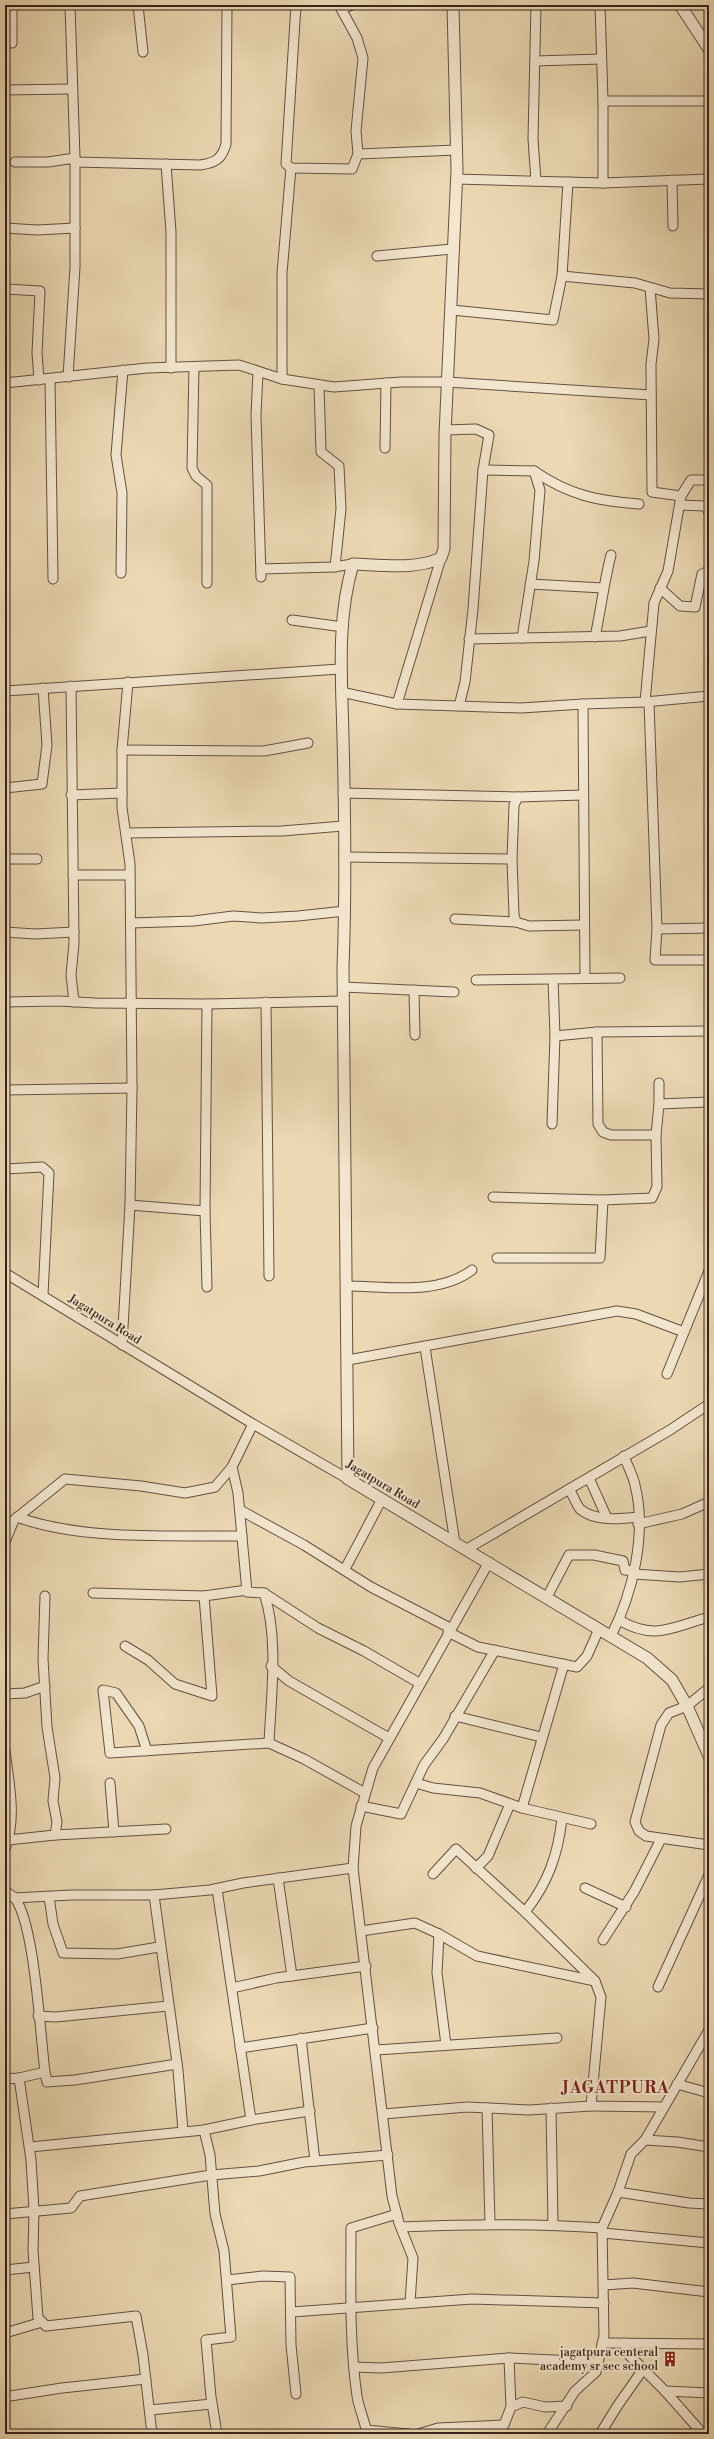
<svg xmlns="http://www.w3.org/2000/svg" width="714" height="2439" font-family="'Libre Bodoni',serif">
<rect width="100%" height="100%" fill="#ecd9b4"/>
<filter id="stains"><feTurbulence type="fractalNoise" baseFrequency=".005" numOctaves="4"/><feColorMatrix values="0 0 0 0 .2 0 0 0 0 .09 0 0 0 0 .02 0 0 0 .5 -.17"/></filter>
<radialGradient id="worn" r=".72"><stop offset=".6" stop-color="#630" stop-opacity="0"/><stop offset="1" stop-color="#630" stop-opacity=".3"/></radialGradient>
<g fill="none" stroke-linecap="round" stroke-linejoin="round">
<g stroke="#645042" stroke-width="11">
<g id="minor">
<path d="M 138,5 L 143,52"/>
<path d="M 296,5 L 286,164 L 291,168 L 352,169 L 358,154 L 356,131 L 363,58 L 357,38 L 339,5"/>
<path d="M 536,5 L 533,139 L 536,181"/>
<path d="M 600,5 L 603,101 L 709,101"/>
<path d="M 341,9 L 352,5"/>
<path d="M 12,43 L 12,5"/>
<path d="M 535,61 L 601,59"/>
<path d="M 5,90 L 72,89"/>
<path d="M 603,101 L 603,183 L 709,179"/>
<path d="M 358,154 L 457,150"/>
<path d="M 15,162 L 48,162 L 75,158"/>
<path d="M 75,162 L 200,165 C 215,163 222,159 226,144 L 227,5"/>
<path d="M 166,164 L 171,232 L 171,368"/>
<path d="M 456,179 L 603,183"/>
<path d="M 672,180 L 673,226"/>
<path d="M 5,228 L 37,230 L 75,228"/>
<path d="M 377,256 L 452,249"/>
<path d="M 282,273 L 291,168"/>
<path d="M 282,276 L 282,379"/>
<path d="M 562,276 L 568,182"/>
<path d="M 5,289 L 40,291 L 37,353 L 39,380"/>
<path d="M 452,310 L 553,320 L 562,276 L 635,283 L 670,293 L 709,294"/>
<path d="M 194,367 L 192,468 L 196,476 L 207,485 L 207,583"/>
<path d="M 258,372 L 256,415 L 261,577"/>
<path d="M 68,377 L 75,267 L 75,158 L 70,5"/>
<path d="M 50,379 L 53,579"/>
<path d="M 5,383 L 147,368 L 239,365 L 282,379 L 334,387 L 401,382 L 447,382 L 651,395"/>
<path d="M 319,385 L 321,452 L 339,466 L 341,509 L 335,567"/>
<path d="M 445,430 L 476,429 L 489,435 L 483,470 L 473,609 L 465,682 L 459,706"/>
<path d="M 385,448 L 386,383"/>
<path d="M 483,470 L 534,471 L 540,490 L 534,561 L 522,638"/>
<path d="M 534,471 C 569,495 597,501 639,504"/>
<path d="M 681,496 L 691,480 L 707,480"/>
<path d="M 680,505 L 705,506 L 709,512"/>
<path d="M 261,569 L 333,567 L 353,564"/>
<path d="M 121,573 L 122,493 L 116,455 L 123,370"/>
<path d="M 530,584 L 603,588"/>
<path d="M 660,588 L 680,606 L 695,607 L 702,574 L 709,571"/>
<path d="M 292,620 L 343,627"/>
<path d="M 595,637 C 601,609 604,582 611,555"/>
<path d="M 469,639 L 620,636 L 651,631"/>
<path d="M 71,686 L 74,943 L 71,975 L 74,1002"/>
<path d="M 5,691 L 340,669"/>
<path d="M 341,692 L 397,704 L 521,708 L 583,704 L 585,978"/>
<path d="M 645,702 L 654,603 L 668,571 L 681,496 L 652,492 L 651,364 L 654,339 L 650,288"/>
<path d="M 649,702 L 657,929 L 655,960 L 709,960"/>
<path d="M 397,704 L 441,558"/>
<path d="M 583,704 L 645,702 L 709,696"/>
<path d="M 122,750 L 264,751 L 308,743"/>
<path d="M 5,788 L 42,784 L 47,745 L 43,688"/>
<path d="M 343,793 L 518,797"/>
<path d="M 71,795 L 122,793"/>
<path d="M 583,795 L 518,797 L 514,805 L 512,859 L 514,915 L 516,922 L 529,926 L 584,925"/>
<path d="M 126,833 L 282,831 L 343,826"/>
<path d="M 344,857 L 512,859"/>
<path d="M 5,859 L 37,859"/>
<path d="M 73,875 L 130,875"/>
<path d="M 455,919 L 516,922"/>
<path d="M 131,923 L 194,921 L 233,916 L 262,918 L 298,916 L 345,911"/>
<path d="M 657,929 L 709,928"/>
<path d="M 5,932 L 35,934 L 74,932"/>
<path d="M 476,980 L 553,979"/>
<path d="M 343,987 L 454,992"/>
<path d="M 414,990 L 415,1035"/>
<path d="M 5,1002 L 59,1001 L 95,1003 L 207,1004 L 205,1211 L 207,1287"/>
<path d="M 266,1002 L 269,1276"/>
<path d="M 207,1004 L 343,1001"/>
<path d="M 597,1032 L 598,1124 L 603,1132 L 611,1135 L 656,1135"/>
<path d="M 555,1036 L 553,979 L 620,978"/>
<path d="M 659,1083 L 659,1104"/>
<path d="M 5,1090 L 132,1088"/>
<path d="M 552,1124 L 555,1036 L 597,1032 L 709,1031"/>
<path d="M 5,1169 L 42,1167 L 49,1173 L 43,1295"/>
<path d="M 493,1197 L 603,1200 L 652,1198 L 657,1187 L 656,1135 L 659,1104 L 709,1102"/>
<path d="M 130,1205 L 205,1211"/>
<path d="M 497,1258 L 600,1258 L 603,1200"/>
<path d="M 5,1273 L 253,1424 L 348,1479"/>
<path d="M 346,1286 C 387,1286 438,1296 472,1270"/>
<path d="M 122,1345 L 130,1205 L 132,1088 L 130,864 L 122,808 L 122,750 L 128,682"/>
<path d="M 425,1347 L 455,1543"/>
<path d="M 348,1360 L 617,1311 L 636,1314 L 684,1332"/>
<path d="M 667,1374 L 709,1271"/>
<path d="M 253,1424 L 232,1467 L 238,1493 L 247,1592 L 264,1593 C 279,1638 271,1696 269,1743 L 304,1759 L 365,1793"/>
<path d="M 589,1478 L 607,1518"/>
<path d="M 569,1489 C 573,1495 576,1504 580,1509 C 595,1522 621,1519 639,1517"/>
<path d="M 240,1510 L 304,1545 L 371,1587 L 450,1628"/>
<path d="M 17,1517 C 82,1541 173,1535 242,1536"/>
<path d="M 638,1524 L 682,1514 L 709,1502"/>
<path d="M 5,1542 L 14,1520 L 65,1479 L 141,1486 L 185,1493 L 215,1487 L 232,1467"/>
<path d="M 467,1549 L 670,1430 L 709,1404"/>
<path d="M 345,1569 L 382,1499"/>
<path d="M 634,1574 L 680,1577 L 709,1574"/>
<path d="M 93,1593 L 204,1596 L 247,1590"/>
<path d="M 264,1593 L 318,1628 L 364,1651 L 419,1683"/>
<path d="M 45,1596 L 43,1659 L 47,1727 L 55,1778 L 53,1801 L 57,1822 L 55,1835"/>
<path d="M 547,1597 L 569,1555 L 594,1555 L 623,1561 L 625,1570 L 635,1571"/>
<path d="M 619,1620 C 655,1641 673,1627 709,1617"/>
<path d="M 448,1632 L 478,1647 L 577,1667 L 587,1656 L 599,1629"/>
<path d="M 611,1636 C 633,1593 647,1533 635,1485 C 633,1475 627,1465 624,1456"/>
<path d="M 125,1646 L 148,1660 L 175,1684 L 212,1696 L 204,1596"/>
<path d="M 271,1666 L 289,1681 L 389,1738"/>
<path d="M 709,1688 L 687,1706 L 669,1713 L 661,1725 L 635,1822 L 639,1831 L 646,1836 L 709,1845"/>
<path d="M 5,1694 L 25,1693 L 45,1686"/>
<path d="M 455,1716 L 541,1737"/>
<path d="M 5,1751 C 9,1783 17,1819 5,1849"/>
<path d="M 147,1751 L 139,1726 L 116,1693 L 103,1690 L 110,1753 L 269,1743"/>
<path d="M 110,1783 L 114,1832"/>
<path d="M 416,1783 L 433,1788 L 480,1793 L 522,1808 L 564,1664"/>
<path d="M 361,1806 L 401,1814 L 424,1765 L 443,1739 L 495,1650"/>
<path d="M 522,1808 L 591,1824"/>
<path d="M 8,1840 L 55,1835 L 166,1829"/>
<path d="M 476,1868 L 488,1856 L 510,1804"/>
<path d="M 433,1874 L 456,1849 L 525,1912 L 595,1981 L 601,1997 L 591,2106 L 664,2107"/>
<path d="M 278,1878 L 292,1976"/>
<path d="M 585,1888 L 626,1907"/>
<path d="M 217,1889 L 251,2120"/>
<path d="M 5,1891 C 8,1893 13,1896 15,1898 C 35,1926 40,2034 45,2072"/>
<path d="M 154,1895 L 178,2070 L 183,2131"/>
<path d="M 49,1897 L 53,1924 L 63,1953 L 117,1954 L 159,1947"/>
<path d="M 14,1898 L 71,1895 L 154,1895 L 210,1890 L 243,1883 L 353,1868"/>
<path d="M 525,1912 C 548,1883 558,1855 562,1818"/>
<path d="M 361,1931 L 415,1923 L 439,1934 L 477,1956 L 595,1981"/>
<path d="M 439,1934 L 437,1973 L 446,2045"/>
<path d="M 603,1940 L 634,1892 L 661,1839"/>
<path d="M 658,1987 L 709,1875"/>
<path d="M 232,1988 L 276,1978 L 366,1966"/>
<path d="M 38,2016 L 56,2017 L 168,2006"/>
<path d="M 301,2038 L 315,2161"/>
<path d="M 240,2048 L 373,2028"/>
<path d="M 376,2050 L 557,2038"/>
<path d="M 19,2078 L 45,2072 L 47,2082 L 75,2080 L 177,2064"/>
<path d="M 5,2079 L 19,2078 L 31,2160 L 34,2210 L 33,2251 L 38,2318 L 46,2326 L 136,2316 L 143,2355 L 152,2434"/>
<path d="M 677,2084 L 709,2093"/>
<path d="M 487,2108 L 490,2224"/>
<path d="M 551,2108 L 553,2224"/>
<path d="M 383,2114 L 467,2107 L 529,2110 L 591,2106"/>
<path d="M 645,2140 L 677,2142 L 709,2147"/>
<path d="M 30,2147 L 204,2130"/>
<path d="M 618,2192 L 689,2203 L 709,2204"/>
<path d="M 5,2214 L 71,2208 L 80,2196 L 211,2175 L 259,2171 L 304,2162 L 388,2155"/>
<path d="M 401,2227 C 469,2224 535,2223 602,2228"/>
<path d="M 603,2233 L 709,2243"/>
<path d="M 5,2270 L 34,2267"/>
<path d="M 227,2280 L 263,2276 L 290,2277 L 291,2345 L 296,2394"/>
<path d="M 604,2285 L 633,2283 L 709,2292"/>
<path d="M 410,2303 L 413,2258 L 399,2223 L 392,2196 L 353,1868 L 356,1826 L 373,1768 L 489,1562"/>
<path d="M 292,2312 L 472,2299 L 604,2303"/>
<path d="M 5,2333 L 42,2322"/>
<path d="M 602,2343 L 709,2344"/>
<path d="M 624,2343 L 629,2355 L 665,2391 L 709,2393"/>
<path d="M 509,2358 L 511,2407"/>
<path d="M 354,2367 L 381,2368 L 509,2358 L 598,2362"/>
<path d="M 665,2391 L 703,2434"/>
<path d="M 10,2396 L 62,2388 L 146,2379"/>
<path d="M 150,2410 L 212,2404"/>
<path d="M 366,2430 L 409,2434"/>
<path d="M 217,2434 L 211,2397 L 206,2340 L 231,2337 L 224,2251 L 215,2214 L 210,2155 L 204,2130 L 251,2120 L 310,2111"/>
<path d="M 367,2434 C 365,2421 359,2409 357,2396 C 349,2341 351,2284 351,2228 L 397,2214"/>
<path d="M 418,2434 L 438,2428 L 504,2425 L 511,2407 L 523,2402 L 545,2407 L 567,2406"/>
<path d="M 547,2434 L 575,2391 L 596,2372 L 604,2336 L 602,2228 L 618,2192 L 631,2154 L 645,2140 L 709,2030"/>
<path d="M 600,2434 L 618,2405 L 644,2368"/>
</g>
</g>
<g stroke="#645042" stroke-width="13">
<g id="tertiary">
<path d="M 453,5 L 457,170 L 445,435 L 444,549 L 441,558 C 416,570 380,565 353,564 C 336,621 342,681 343,739 C 345,815 346,892 343,967 L 348,1479 L 647,1658 L 672,1680 L 687,1706 L 709,1756"/>
<path d="M 680,5 L 709,49"/>
</g>
</g>
<use href="#minor" stroke="#f3e6ce" stroke-width="9"/>
<use href="#tertiary" stroke="#f3e6ce" stroke-width="11"/>
</g>
<defs>
<g id="building-bare" transform="scale(1.2)"><path d="M-4-6H4V6H1V3H-1V6H-4ZM-2.5-4.3h1.7v1.8h-1.7ZM.8-4.3h1.7v1.8H.8ZM-2.5-1h1.7V.8h-1.7ZM.8-1h1.7V.8H.8Z" fill="#8f2418" stroke="#f3e6ce" stroke-width="2.5" paint-order="stroke"/></g>
</defs>
<g fill-rule="evenodd">
<use href="#building-bare" x="670" y="2359"/>
</g>
<g text-anchor="middle" stroke-width="4" stroke-linejoin="round" paint-order="stroke">
<g font-size="12" fill="#36231c" stroke="#f3e6ce">
<text transform="translate(105 1319) rotate(32)" y="4">Jagatpura Road</text>
<text transform="translate(383 1484) rotate(31)" y="4">Jagatpura Road</text>
</g>
<g font-size="12" fill="#36231c" stroke="#f3e6ce" text-anchor="end">
<text x="658" y="2356">jagatpura centeral<tspan x="658" dy="14">academy sr sec school</tspan></text>
</g>
<g font-size="16" font-weight="bold" letter-spacing="1" fill="#7a1f14" stroke="#f3e6ce">
<text x="616" y="2093">JAGATPURA</text>
</g>
</g>
<rect width="714" height="2439" fill="none" stroke="#ecd9b4" stroke-width="20"/>
<rect x="6" y="6" width="702" height="2427" fill="none" stroke="#36231c" stroke-width="2"/>
<rect x="10" y="10" width="694" height="2419" fill="none" stroke="#36231c"/>
<rect width="100%" height="100%" filter="url(#stains)"/>
<rect width="100%" height="100%" fill="url(#worn)"/>
</svg>
